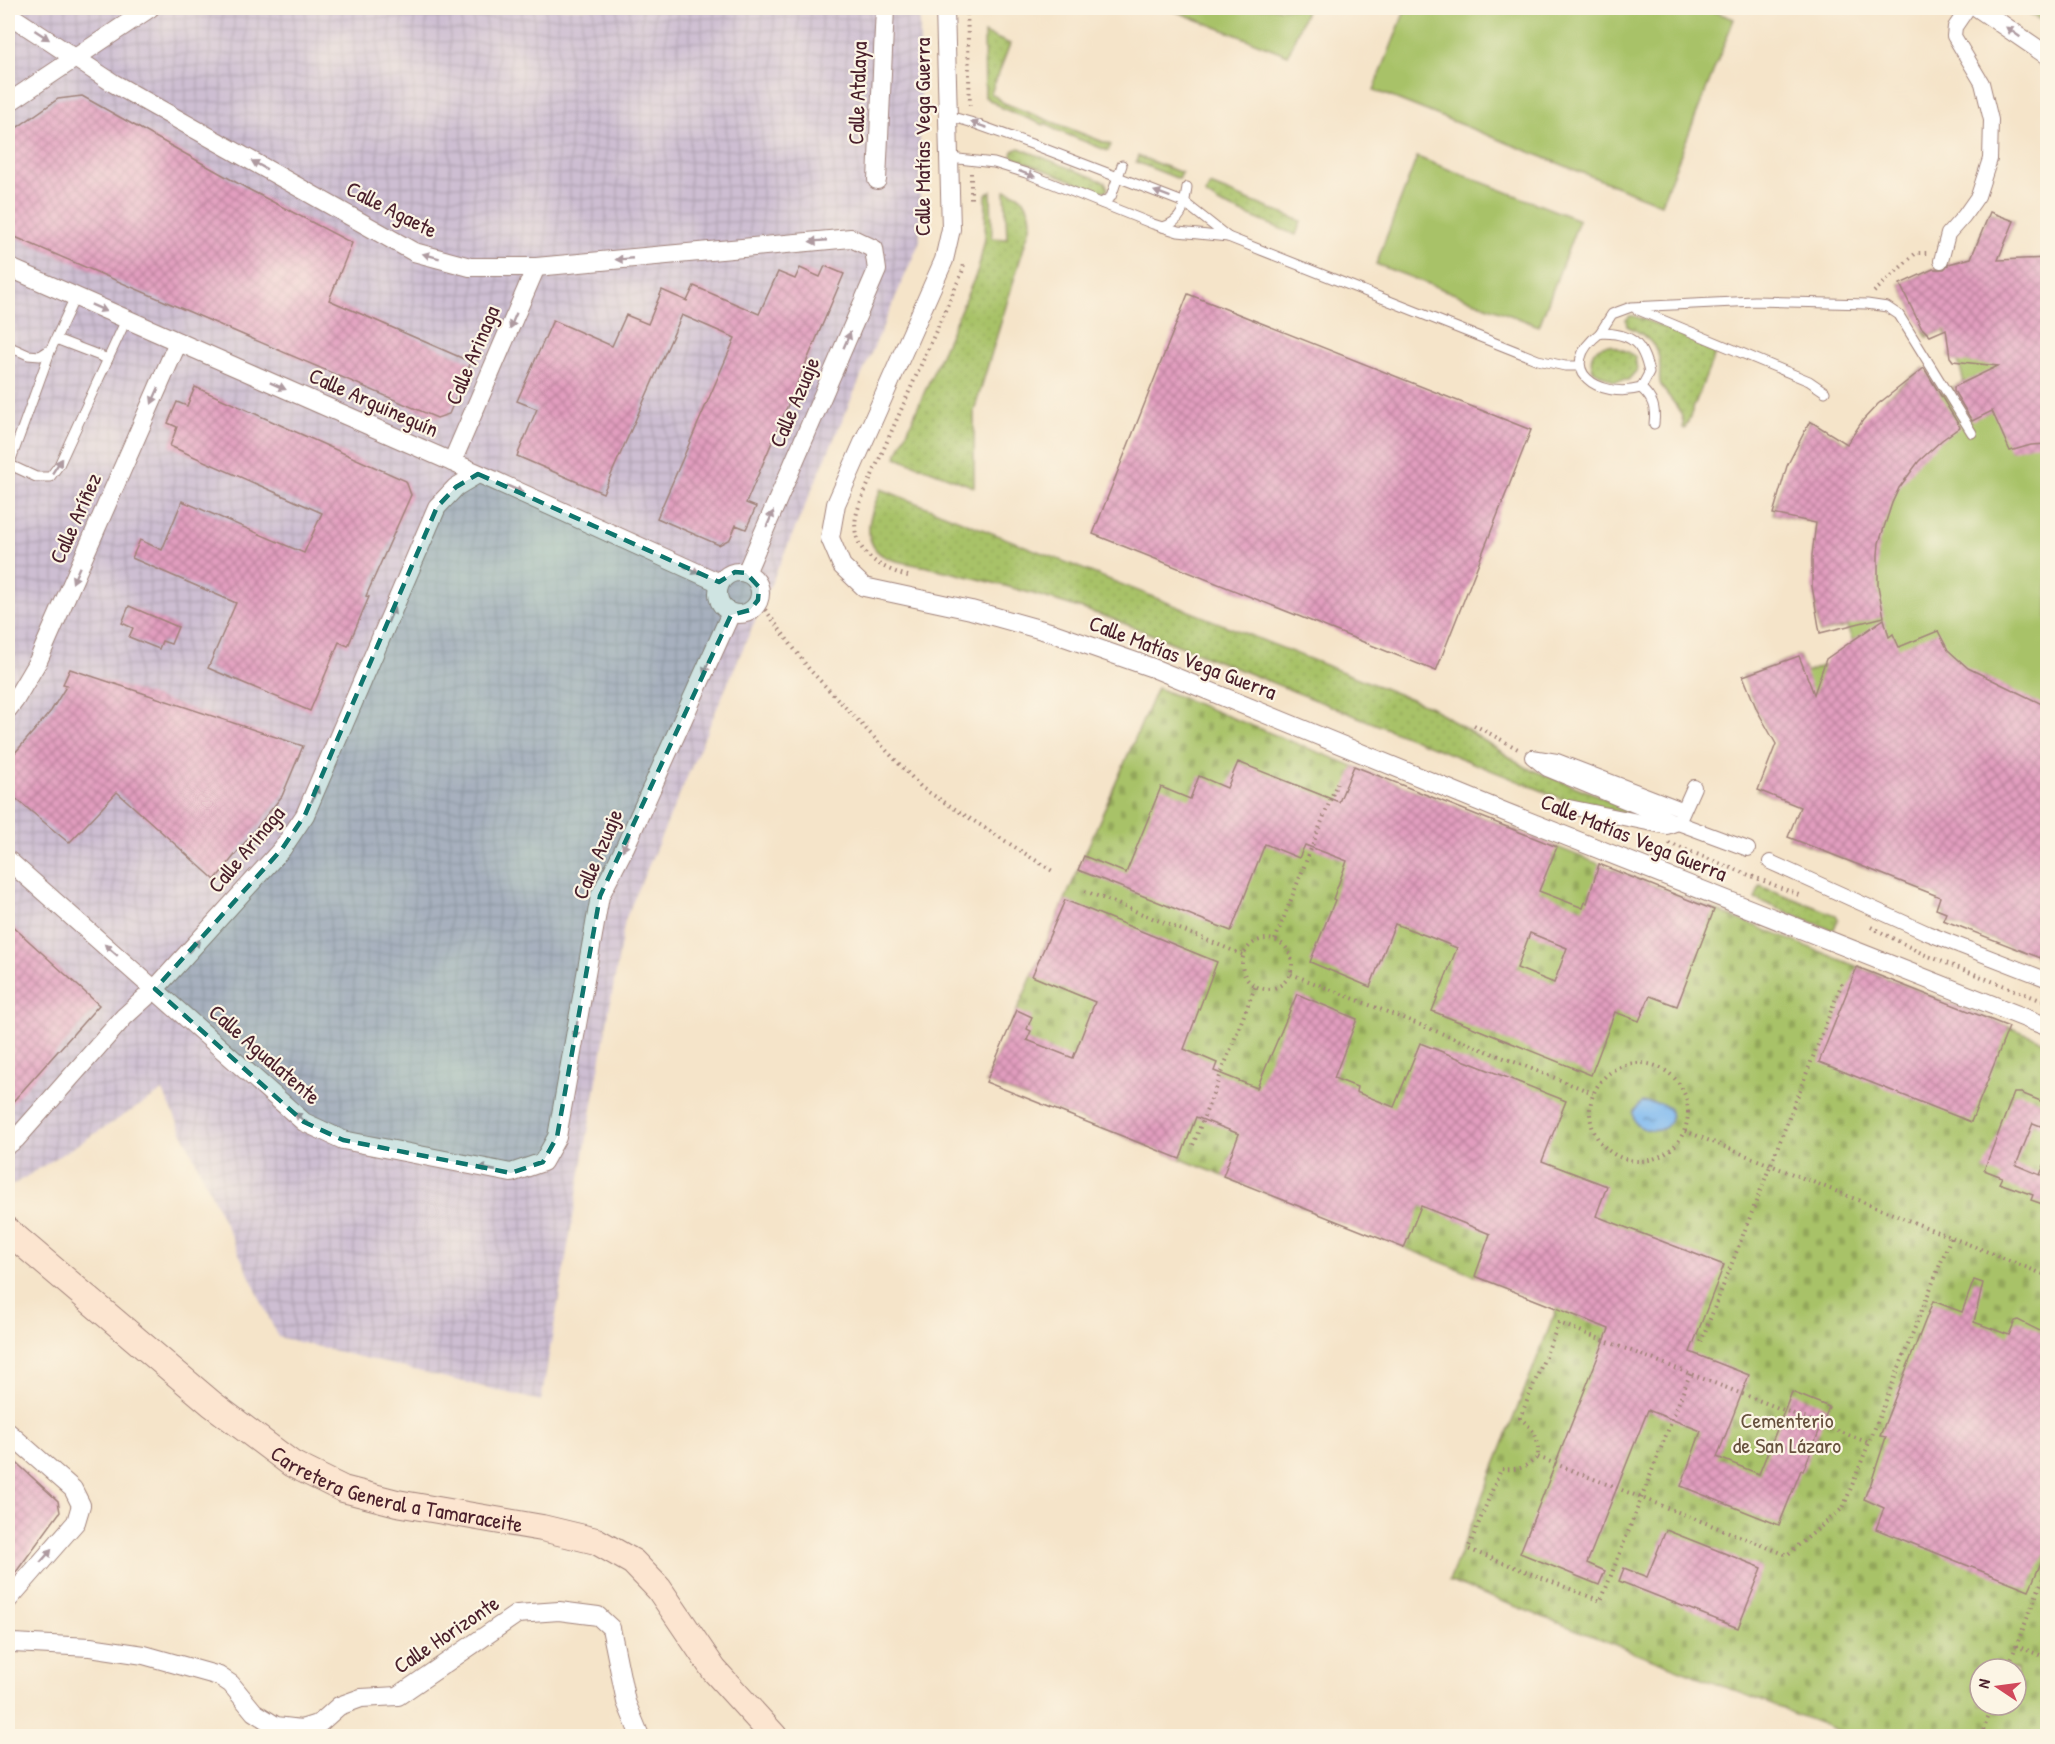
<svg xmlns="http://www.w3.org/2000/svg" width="2055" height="1744" font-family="'Patrick Hand',sans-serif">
<defs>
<pattern id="industrial-grid" width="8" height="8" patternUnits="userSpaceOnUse" patternTransform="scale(1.5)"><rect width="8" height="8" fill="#cdbed2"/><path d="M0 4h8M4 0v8" fill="none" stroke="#b2a3b4"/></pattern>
<pattern id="grass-dots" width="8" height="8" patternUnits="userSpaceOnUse" patternTransform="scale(1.5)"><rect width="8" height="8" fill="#a8c268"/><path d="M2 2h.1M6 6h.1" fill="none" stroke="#92a65a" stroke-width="1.8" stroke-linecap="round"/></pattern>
<pattern id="cemetery-stones" width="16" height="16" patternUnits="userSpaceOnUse" patternTransform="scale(1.5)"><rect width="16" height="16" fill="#a8c268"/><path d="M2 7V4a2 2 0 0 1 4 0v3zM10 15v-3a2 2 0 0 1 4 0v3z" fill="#92a65a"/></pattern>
<pattern id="water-ripples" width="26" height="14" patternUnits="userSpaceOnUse" patternTransform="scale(1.5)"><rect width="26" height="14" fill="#7eb9f0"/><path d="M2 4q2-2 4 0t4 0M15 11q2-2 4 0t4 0" fill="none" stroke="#6996c3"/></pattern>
<pattern id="building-cross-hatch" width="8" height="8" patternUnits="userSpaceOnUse" patternTransform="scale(1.5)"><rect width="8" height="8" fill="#e29ebf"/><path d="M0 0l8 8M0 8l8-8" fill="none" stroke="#b9809b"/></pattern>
</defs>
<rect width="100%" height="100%" fill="#fcf5e5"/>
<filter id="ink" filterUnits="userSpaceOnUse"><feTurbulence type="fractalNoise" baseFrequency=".0167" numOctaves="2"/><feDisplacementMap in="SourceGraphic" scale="12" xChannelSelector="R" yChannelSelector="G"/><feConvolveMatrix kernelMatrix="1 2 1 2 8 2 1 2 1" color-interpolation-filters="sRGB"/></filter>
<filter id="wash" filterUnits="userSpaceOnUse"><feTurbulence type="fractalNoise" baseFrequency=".008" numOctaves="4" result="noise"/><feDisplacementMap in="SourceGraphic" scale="24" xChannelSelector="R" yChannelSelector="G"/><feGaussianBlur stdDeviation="1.35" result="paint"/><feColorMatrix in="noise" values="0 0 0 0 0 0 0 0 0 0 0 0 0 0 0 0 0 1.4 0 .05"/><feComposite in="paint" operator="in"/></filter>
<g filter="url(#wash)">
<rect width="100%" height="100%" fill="#f5e4c9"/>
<path fill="url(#industrial-grid)" d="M 8,8 L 920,8 L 920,241 L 625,920 L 541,1401 L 278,1337 L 163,1091 L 8,1188 Z"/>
<g fill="url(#grass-dots)" stroke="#79704a" stroke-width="1.5">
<path d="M 2033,8 L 2047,8 L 2047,24 L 2029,13 Z"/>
<path d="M 984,33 L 1010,44 L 991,93 L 1004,103 L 1111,145 L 1108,151 L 1056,130 L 1045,123 L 1044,125 L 1004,109 L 985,97 Z"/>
<path d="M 1019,148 L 1105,182 L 1108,189 L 1105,191 L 1098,191 L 1015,158 L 1012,155 L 1013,151 Z"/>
<path d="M 1138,156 L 1182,173 L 1179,179 L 1136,162 Z"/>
<path d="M 1210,185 L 1301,221 L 1296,235 L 1220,204 L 1205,194 Z"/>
<path d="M 1005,190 C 1024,194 1031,206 1031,224 L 974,411 L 974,487 L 896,457 L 978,270 L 985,239 L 986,194 L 991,191 L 992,238 L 1007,239 Z"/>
<path d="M 1630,316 L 1634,316 L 1674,331 L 1716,351 L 1685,429 L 1683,428 C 1685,411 1670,400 1662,387 C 1658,381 1660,375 1660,368 C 1661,346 1645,334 1627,326 L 1626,320 Z"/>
<path d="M 1610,345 L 1628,352 L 1635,357 L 1637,370 L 1628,380 L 1613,381 L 1593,370 C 1588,356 1594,345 1610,345 Z"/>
<path d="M 881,489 L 1431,707 L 1527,768 L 1641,812 L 1640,816 L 1573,803 L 1113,619 C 1051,598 988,580 923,566 C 908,563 887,562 876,550 C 861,531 873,509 881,489 Z"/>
<path d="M 1760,886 L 1836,915 L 1838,919 L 1834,929 L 1832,930 L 1755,899 Z"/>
</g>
<path fill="url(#cemetery-stones)" stroke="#79704a" stroke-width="1.5" fill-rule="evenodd" d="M 1157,688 L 2047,1042 L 2047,1736 L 1853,1736 L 1449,1581 L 1557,1308 L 986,1082 ZM 1980,1669 L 2016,1669 L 2016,1705 L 1980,1705 Z"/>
<g fill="#a8c268" stroke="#79704a" stroke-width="1.5">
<path d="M 1167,8 L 1307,8 L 1288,55 Z"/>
<path d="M 1406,8 L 1704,8 L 1734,19 L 1661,204 L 1374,90 Z"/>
<path d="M 1417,157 L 1579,220 L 1539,326 L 1376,264 Z"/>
<path d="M 1990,212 L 2014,221 L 1997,262 L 2012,260 L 2048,258 L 2047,961 L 2034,956 L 2037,949 L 2027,945 L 2024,952 L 1943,920 L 1945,913 L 1936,909 L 1940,897 L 1788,837 L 1800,806 L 1758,790 L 1776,744 L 1757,710 L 1743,676 L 1799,656 L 1806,673 L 1824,665 L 1854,645 L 1847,627 L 1820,633 C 1812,594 1811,563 1816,523 L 1773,514 C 1781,481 1793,451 1810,421 L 1847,444 C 1869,412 1891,390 1924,368 L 1940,393 L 1964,382 L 1958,361 C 1950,360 1947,355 1952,348 L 1944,330 L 1927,337 L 1900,284 L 1933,269 L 1971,258 Z"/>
</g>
<path fill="url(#water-ripples)" stroke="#646c8e" stroke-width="1.5" d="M 1642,1102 L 1662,1104 L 1669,1108 C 1679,1135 1643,1135 1635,1122 C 1634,1120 1633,1114 1633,1112 Z"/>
<g id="blocks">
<g fill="url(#building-cross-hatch)" fill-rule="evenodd">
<path d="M 82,96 L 248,189 L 352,243 L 329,300 L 471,362 L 449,414 L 437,418 L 8,234 L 8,134 L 58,99 Z"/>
<path d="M 1990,212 L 2014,221 L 1998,260 L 2048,258 L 2048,444 L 2031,445 L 2010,451 L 1992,411 L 1972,421 L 1954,391 L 1954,387 L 1998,366 L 1953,361 L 1950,357 L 1946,329 L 1930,336 L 1921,327 L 1900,284 L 1933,269 L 1944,269 L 1949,264 L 1971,258 Z"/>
<path d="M 825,266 L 844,274 L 746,503 L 756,507 L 746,529 L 736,525 L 730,539 L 719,545 L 657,518 L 735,338 L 682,315 L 603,493 L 517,456 L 537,409 L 517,401 L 553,320 L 612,346 L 626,315 L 648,324 L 662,290 L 687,301 L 694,286 L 759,314 L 778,272 L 795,279 L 800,268 L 820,277 Z"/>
<path d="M 1188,294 L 1531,430 L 1436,671 L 1093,534 Z"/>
<path d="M 1924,368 L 1960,427 L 1942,440 L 1919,461 L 1899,488 L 1892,503 L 1879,543 L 1878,555 L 1878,586 L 1884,617 L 1820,633 L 1812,586 L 1812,555 L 1816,523 L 1773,514 L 1787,466 L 1810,421 L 1847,444 L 1863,420 L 1878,404 Z"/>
<path d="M 195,387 L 406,481 L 411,495 L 366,596 L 369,597 L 348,646 L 339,642 L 310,711 L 208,668 L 236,603 L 132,558 L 140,540 L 162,550 L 182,501 L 304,553 L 322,513 L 170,446 L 177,427 L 168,423 L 177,402 L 187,406 Z"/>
<path d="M 129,606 L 178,627 L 171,644 L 162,641 L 159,649 L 129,637 L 133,628 L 122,623 Z"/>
<path d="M 1884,619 L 1889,637 L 1893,634 L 1899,647 L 1938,631 L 1948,650 L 1968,668 L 2048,707 L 2048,961 L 1943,920 L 1946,913 L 1936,909 L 1940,897 L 1788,837 L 1800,807 L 1758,790 L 1776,744 L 1757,710 L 1743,676 L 1799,656 L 1814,694 L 1826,659 Z"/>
<path d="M 70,669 L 303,746 L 282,796 L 215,880 L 117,792 L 69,843 L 8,792 L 8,761 L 51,711 L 67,685 L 63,684 Z"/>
<path d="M 1238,762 L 1339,802 L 1354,766 L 1557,847 L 1539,891 L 1583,908 L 1585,902 L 1587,903 L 1599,864 L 1714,910 L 1677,1006 L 1650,996 L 1639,1021 L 1615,1012 L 1591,1075 L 1432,1011 L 1457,948 L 1430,937 L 1395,924 L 1370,987 L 1310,962 L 1335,900 L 1333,899 L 1347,861 L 1305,845 L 1299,858 L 1265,844 L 1231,931 L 1078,870 L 1084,856 L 1126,873 L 1161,787 L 1190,799 L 1199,776 L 1227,788 ZM 1530,933 L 1567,948 L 1554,983 L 1517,968 Z"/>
<path d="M 1065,900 L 1217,962 L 1184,1049 L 1217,1063 L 1214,1071 L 1257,1088 L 1297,994 L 1357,1019 L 1334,1078 L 1357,1087 L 1356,1092 L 1394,1107 L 1420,1043 L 1566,1101 L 1542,1161 L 1607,1186 L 1596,1216 L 1724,1265 L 1690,1352 L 1749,1375 L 1717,1457 L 1759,1474 L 1792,1392 L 1829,1407 L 1803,1471 L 1801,1470 L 1779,1525 L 1681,1486 L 1701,1431 L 1648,1410 L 1587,1563 L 1605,1571 L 1599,1585 L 1520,1553 L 1609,1329 L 1475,1276 L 1490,1234 L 1453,1219 L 1421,1206 L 1404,1248 L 1223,1176 L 1239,1134 L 1196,1117 L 1180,1159 L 986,1082 L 1017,1010 L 1032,1017 L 1027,1029 L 1031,1031 L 1027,1040 L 1073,1058 L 1095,1002 L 1032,976 Z"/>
<path d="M 8,922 L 99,1005 L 8,1107 Z"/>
<path d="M 1857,967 L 2009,1027 L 1971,1122 L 1819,1062 Z"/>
<path d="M 2014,1093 L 2021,1093 L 2048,1104 L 2048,1129 L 2033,1123 L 2016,1165 L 2040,1175 L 2046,1161 L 2048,1161 L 2048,1206 L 2031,1200 L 2033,1195 L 1999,1183 L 2002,1177 L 1984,1170 Z"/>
<path d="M 1974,1280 L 1983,1283 L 1974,1322 L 2009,1335 L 2015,1321 L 2018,1320 L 2048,1335 L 2048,1547 L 2029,1590 L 1876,1529 L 1884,1508 L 1864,1499 L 1869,1486 L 1870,1486 L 1886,1437 L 1880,1436 L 1933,1301 L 1962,1312 Z"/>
<path d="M 8,1455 L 58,1501 L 60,1512 L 8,1583 Z"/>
<path d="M 1666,1530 L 1762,1568 L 1738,1628 L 1619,1581 L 1624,1568 L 1647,1577 Z"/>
</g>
</g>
</g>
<g filter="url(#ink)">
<use href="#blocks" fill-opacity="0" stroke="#a0827a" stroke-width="1.5"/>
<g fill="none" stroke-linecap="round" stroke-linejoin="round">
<g stroke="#a0827a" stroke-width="11">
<g id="service">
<path d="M 949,116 L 970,122 L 1037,146 L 1185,203 L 1228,237"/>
<path d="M 950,158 L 994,163 L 1026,173 L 1153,224 L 1178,232 L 1228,237 L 1538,360 L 1565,366 L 1580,366"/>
<path d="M 1101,203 L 1111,197 L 1122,165"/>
<path d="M 1163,227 C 1184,220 1184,207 1187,187"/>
<path d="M 1636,309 L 1809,381 L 1825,392"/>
<path d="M 1600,333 L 1612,314 L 1631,307 L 1755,301 L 1867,304 L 1887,307 L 1899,315 L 1972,433"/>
<path d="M 1600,333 C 1632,333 1643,343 1649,373 L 1641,388 C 1599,400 1553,369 1600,333 Z"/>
<path d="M 56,339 L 108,359"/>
<path d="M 8,346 L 28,355 L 40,356 L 51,349 L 75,297"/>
<path d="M 1641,388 C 1653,399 1656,408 1654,424"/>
<path d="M 8,464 L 36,477 L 50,477 L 59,465 L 126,320"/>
<path d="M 9,465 L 51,349"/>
</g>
</g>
<g stroke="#a0827a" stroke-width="16">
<g id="pedestrian">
<path d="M 1941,261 L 1948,234 L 1964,216 L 1978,196 L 1990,159 L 1991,120 L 1982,83 L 1954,36 L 1955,27 L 1968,8"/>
<path d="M 1569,807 L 1667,827 L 1678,823 L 1694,787"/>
<path d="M 1679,808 L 1557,761 L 1532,757 L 1547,769 L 1678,823 L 1748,849"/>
<path d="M 1770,862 L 1927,933 L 2048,980"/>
</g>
</g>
<g stroke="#a0827a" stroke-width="20">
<g id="minor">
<path d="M 945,8 L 951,229 L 944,260 L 836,504 L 830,538 L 842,566 L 864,587 L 971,610 L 1053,633 L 1153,668 L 1505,812 L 2048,1027"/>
<path d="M 1978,8 L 2048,56"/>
<path d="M 8,14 L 113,83 L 414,252 L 470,267 L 536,267 L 851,238 L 874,249 L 877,270 L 746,573"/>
<path d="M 8,103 L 150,8"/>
<path d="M 877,180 L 885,8"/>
<path d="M 8,267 L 493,480 L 720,583"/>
<path d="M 452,462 L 536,267"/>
<circle cx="739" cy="593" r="21"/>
<path d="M 8,709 L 15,700 L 38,661 L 178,342"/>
<path d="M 8,860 L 304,1122 L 343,1140 L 511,1173 L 543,1162 L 557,1137 L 600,896 L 625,847 L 731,613"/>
<path d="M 8,1145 L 16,1139 L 124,1017 L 155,989 L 282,849 L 305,815 L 437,507 L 456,487 L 478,474"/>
<path d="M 8,1432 L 73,1489 L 81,1505 L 76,1522 L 8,1600"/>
<path d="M 8,1640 L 13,1643 L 90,1647 L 144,1655 L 219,1676 L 231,1684 L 254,1712 L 276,1726 L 301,1729 L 320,1723 L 339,1706 L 361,1698 L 398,1696 L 517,1614 L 559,1611 L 598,1616 L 611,1628 L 626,1702 L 640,1736"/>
</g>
</g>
<g stroke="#a0827a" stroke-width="28">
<g id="secondary">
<path id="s1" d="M 8,1231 L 212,1404 L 292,1464 L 343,1489 L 397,1503 L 542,1528 L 596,1541 L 633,1562 L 659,1589 L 714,1670 L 774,1736"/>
</g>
</g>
<g stroke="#a0827a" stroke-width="4" stroke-dasharray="1.5 4.5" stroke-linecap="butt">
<path d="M 967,8 L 970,109"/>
<path d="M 971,173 L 971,202"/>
<path d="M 1874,292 L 1916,253 L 1929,253"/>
<path d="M 908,576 C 879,568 850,551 856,517 C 857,511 860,504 862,498 L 963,270 L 964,263"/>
<path d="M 758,600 L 809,669 L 922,788 L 1054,872"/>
<path d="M 1474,725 L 1518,749"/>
<path d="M 1669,843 L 1799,895"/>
<path d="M 1085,891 L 1244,955"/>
<path d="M 1871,927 L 1923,954 L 2048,1003"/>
<circle cx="1267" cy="964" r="25"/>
<path d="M 1275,940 L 1337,783"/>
<path d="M 1291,974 L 1593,1093"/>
<circle cx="1639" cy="1112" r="49"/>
<path d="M 1685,1131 L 2048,1276"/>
<path d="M 1193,1145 L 1255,987"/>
<path d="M 1701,1342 L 1842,983"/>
<path d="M 1690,1374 L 1601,1601 L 1468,1549 L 1501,1469 C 1519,1470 1525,1468 1538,1457 C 1539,1437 1535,1431 1520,1418 L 1559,1323 L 1869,1443"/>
<path d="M 1538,1457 L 1787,1555 L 1843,1508 L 1951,1237"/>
<path d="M 2016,1646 L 2048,1658"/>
<path d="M 2007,1669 L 2048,1566"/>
<path d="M 1981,1736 L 1993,1705"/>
</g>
<use href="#service" stroke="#fff" stroke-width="9"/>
<use href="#pedestrian" stroke="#fff" stroke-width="14"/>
<use href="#minor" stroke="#fff" stroke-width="18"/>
<use href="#secondary" stroke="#fce5d0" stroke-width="26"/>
</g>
<defs><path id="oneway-solid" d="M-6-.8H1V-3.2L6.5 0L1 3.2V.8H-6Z" transform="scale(1.5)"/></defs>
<g fill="#ae9aa0">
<use href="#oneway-solid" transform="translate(2013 32) rotate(-145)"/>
<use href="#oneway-solid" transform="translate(42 35) rotate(33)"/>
<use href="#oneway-solid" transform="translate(979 125) rotate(-161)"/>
<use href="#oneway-solid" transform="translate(259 165) rotate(-151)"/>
<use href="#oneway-solid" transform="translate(1027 174) rotate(20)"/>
<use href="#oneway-solid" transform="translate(1162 194) rotate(-160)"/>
<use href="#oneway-solid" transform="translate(818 241) rotate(175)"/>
<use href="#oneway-solid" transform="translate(431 256) rotate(-165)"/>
<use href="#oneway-solid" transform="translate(624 259) rotate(175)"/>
<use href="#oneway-solid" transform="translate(99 308) rotate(24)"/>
<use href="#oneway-solid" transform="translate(513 321) rotate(113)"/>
<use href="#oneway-solid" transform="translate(847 340) rotate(-67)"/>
<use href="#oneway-solid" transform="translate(278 386) rotate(24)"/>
<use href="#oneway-solid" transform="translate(155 396) rotate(114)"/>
<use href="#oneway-solid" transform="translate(57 466) rotate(-57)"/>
<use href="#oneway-solid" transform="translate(515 489) rotate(24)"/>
<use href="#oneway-solid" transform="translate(770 519) rotate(-67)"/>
<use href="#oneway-solid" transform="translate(692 570) rotate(24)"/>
<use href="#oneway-solid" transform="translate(76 575) rotate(114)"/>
<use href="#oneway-solid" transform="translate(391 615) rotate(-67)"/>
<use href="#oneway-solid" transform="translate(707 666) rotate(114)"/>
<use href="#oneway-solid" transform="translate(315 794) rotate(-67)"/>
<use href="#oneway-solid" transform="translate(626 843) rotate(115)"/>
<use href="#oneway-solid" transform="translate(194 946) rotate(-48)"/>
<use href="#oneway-solid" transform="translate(111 950) rotate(-139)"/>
<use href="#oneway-solid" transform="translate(576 1030) rotate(100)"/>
<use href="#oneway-solid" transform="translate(301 1118) rotate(-143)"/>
<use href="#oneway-solid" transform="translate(487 1169) rotate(-169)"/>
<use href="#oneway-solid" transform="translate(46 1556) rotate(-49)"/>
</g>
</g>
<path fill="#0f766e" fill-opacity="0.2" stroke="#0f766e" stroke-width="4.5" stroke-dasharray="12 8" stroke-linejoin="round" d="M 478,474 L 719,582 L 735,572 L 746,573 L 759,587 L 758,600 L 750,610 L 731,615 L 600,896 L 557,1137 L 543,1162 L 511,1173 L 343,1140 L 304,1122 L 155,989 L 282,849 L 305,815 L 437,507 L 456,487 Z"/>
<g text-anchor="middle" stroke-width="4.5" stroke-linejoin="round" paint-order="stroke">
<g font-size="22" fill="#4a1f2b" stroke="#fcf5e5">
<text transform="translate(857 93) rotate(-88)" y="8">Calle Atalaya</text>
<text transform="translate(922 137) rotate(-90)" y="8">Calle Matías Vega Guerra</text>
<text transform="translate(392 209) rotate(27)" y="8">Calle Agaete</text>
<text transform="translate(472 355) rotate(-67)" y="8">Calle Arinaga</text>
<text transform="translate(374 402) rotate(24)" y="8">Calle Arguineguín</text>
<text transform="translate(794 402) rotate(-67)" y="8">Calle Azuaje</text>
<text transform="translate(75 518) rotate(-66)" y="8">Calle Aríñez</text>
<text transform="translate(1183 657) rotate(21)" y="8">Calle Matías Vega Guerra</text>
<text transform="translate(1634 837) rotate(22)" y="8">Calle Matías Vega Guerra</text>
<text transform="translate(246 849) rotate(-50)" y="8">Calle Arinaga</text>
<text transform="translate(597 854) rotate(-67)" y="8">Calle Azuaje</text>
<text transform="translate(265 1054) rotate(41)" y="8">Calle Agualatente</text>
<text dy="8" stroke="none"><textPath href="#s1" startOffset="476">Carretera General a Tamaraceite</textPath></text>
<text transform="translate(446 1634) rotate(-34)" y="8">Calle Horizonte</text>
</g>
<g font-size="22" fill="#66503d" stroke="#fcf5e5">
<text x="1787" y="1428">Cementerio<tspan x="1787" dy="25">de San Lázaro</tspan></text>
</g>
</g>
<rect width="2055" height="1744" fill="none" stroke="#fcf5e5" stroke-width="30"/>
<g transform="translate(1998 1687) rotate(283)"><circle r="28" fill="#fcf5e5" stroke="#b59f9b" stroke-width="1.5"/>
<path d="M0-4.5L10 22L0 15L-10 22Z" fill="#d1495b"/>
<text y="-9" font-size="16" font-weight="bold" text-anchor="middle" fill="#4a1f2b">N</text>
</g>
</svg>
